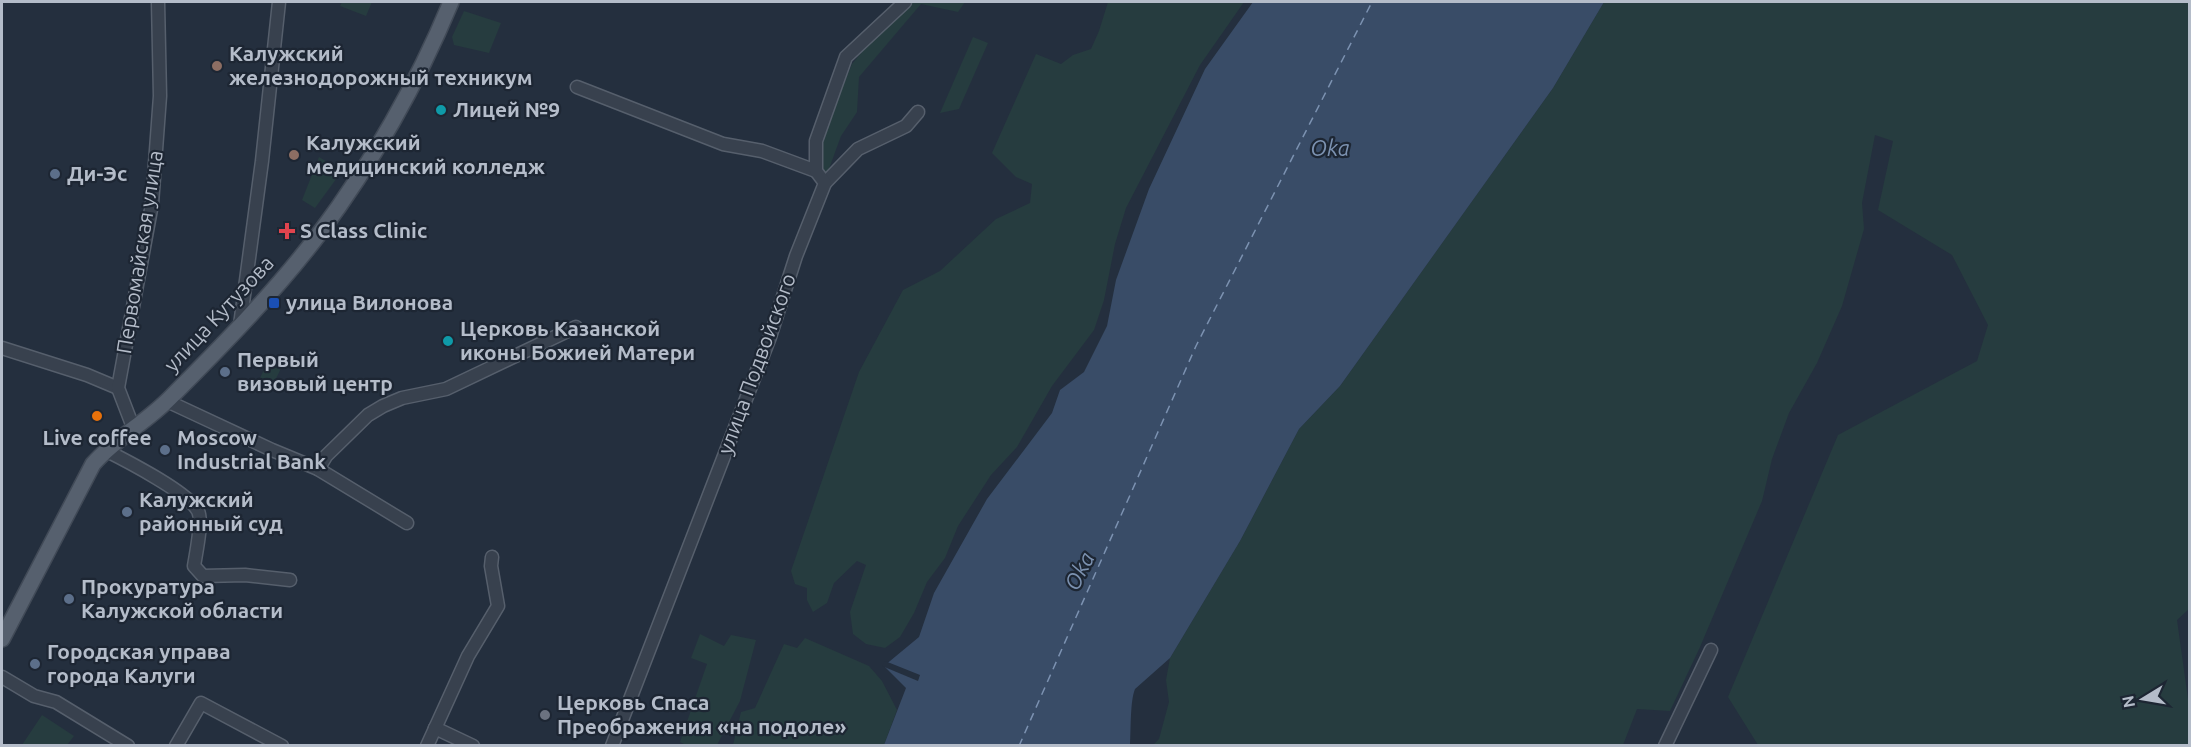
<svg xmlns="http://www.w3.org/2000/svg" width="2191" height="747" font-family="Ubuntu,sans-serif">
<rect width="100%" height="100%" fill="#242f3e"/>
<g fill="#263c3f">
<path d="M 342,2 L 372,2 L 366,16 L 340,6 Z"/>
<path d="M 909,2 L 965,2 L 958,12 L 921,4 L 859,77 L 857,112 L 841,136 L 826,177 L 821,169 L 820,142 L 852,64 L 871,41 Z"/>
<path d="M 1108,2 L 1244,2 L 1200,65 L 1126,208 L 1115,244 L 1104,300 L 1094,330 L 1052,386 L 1017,447 L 991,475 L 958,526 L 945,558 L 927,582 L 914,613 L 900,637 L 885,648 L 866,644 L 853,634 L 850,612 L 866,565 L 857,561 L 834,583 L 827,603 L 813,612 L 807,600 L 807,588 L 795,584 L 791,571 L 859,372 L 903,290 L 940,271 L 996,219 L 1030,203 L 1032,184 L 1016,177 L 992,153 L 1036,54 L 1061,64 L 1073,55 L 1091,49 L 1099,31 Z"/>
<path d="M 1604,2 L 2189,2 L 2190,608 L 2177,620 L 2189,706 L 2189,745 L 1758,745 L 1728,697 L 1838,435 L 1977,361 L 1988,325 L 1952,255 L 1878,210 L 1893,141 L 1875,135 L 1862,203 L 1864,229 L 1842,306 L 1817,363 L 1789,413 L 1772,459 L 1762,501 L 1700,647 L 1670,711 L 1637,709 L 1623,745 L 1152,746 L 1159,739 L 1169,702 L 1166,680 L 1170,658 L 1240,541 L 1299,429 L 1340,386 L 1553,88 Z"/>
<path d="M 464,11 L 501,23 L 489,53 L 454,45 L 452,37 Z"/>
<path d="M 973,37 L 988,43 L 959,109 L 940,113 Z"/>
<path d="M 319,157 L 342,171 L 315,208 L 302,200 Z"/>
<path d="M 271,355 L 284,362 L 272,387 L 259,380 Z"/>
<path d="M 700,634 L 724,646 L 731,635 L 756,640 L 740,701 L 717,745 L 686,745 L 680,742 L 707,664 L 691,658 Z"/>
<path d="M 805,638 L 869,666 L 882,681 L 897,710 L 884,745 L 733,745 L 741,712 L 755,708 L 784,644 L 797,648 Z"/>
<path d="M 42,715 L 74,736 L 67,745 L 22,745 Z"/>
</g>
<path fill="#394c67" d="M 1253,2 L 1604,2 L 1553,88 L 1340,386 L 1299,429 L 1240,541 L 1170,658 L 1135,689 C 1130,701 1131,730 1130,745 L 884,745 L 906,688 L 884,666 L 919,637 L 934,593 L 987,499 L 1052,413 L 1060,390 L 1084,372 L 1107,326 L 1116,280 L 1149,189 L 1205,69 Z"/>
<path fill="#242f3e" d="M 885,661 L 920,675 L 918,681 L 882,666 Z"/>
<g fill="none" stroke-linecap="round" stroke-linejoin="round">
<path stroke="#7c92b1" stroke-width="1.5" stroke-dasharray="8 6" stroke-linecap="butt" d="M 1019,746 L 1196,346 L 1372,2"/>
<g stroke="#565f6c" stroke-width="15">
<g id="minor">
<path d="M 577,87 L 723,144 L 762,151 L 816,171"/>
<path d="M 825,183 L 858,149 L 906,126 L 918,112"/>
<path d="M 240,325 L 262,161 L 279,2"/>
<path d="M 2,348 L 87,375 L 118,388"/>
<path d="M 167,401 L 272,450 L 318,469 L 407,523"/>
<path d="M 133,427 L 118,388 L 152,204 L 160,96 L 158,2"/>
<path d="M 105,450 C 125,460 189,493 198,511 C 203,521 196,553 194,566 L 203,576 L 245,575 L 290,580"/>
<path d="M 318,469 L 326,456 L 368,415 L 383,406 L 402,398 L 446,389 L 576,327"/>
<path d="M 2,677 L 34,696 L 56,702 L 128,746"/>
<path d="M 435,728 L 473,746"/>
<path d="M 176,746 L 201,703 L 282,746"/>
<path d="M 427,746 L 468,656 L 498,606 L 491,566 L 492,557"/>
<path d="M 612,746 L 770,337 L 796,256 L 825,183 L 816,171 L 816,141 L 846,57 L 905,2"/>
<path d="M 1665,746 L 1711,650"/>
</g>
</g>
<g stroke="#414a57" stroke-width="18">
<path id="major" d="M 2,639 L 93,464 C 116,438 145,423 169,399 C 219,349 276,291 319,234 C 372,163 417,84 451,2"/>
</g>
<use href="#minor" stroke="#38414e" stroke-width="12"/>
<use href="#major" stroke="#56606e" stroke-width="15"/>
</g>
<g fill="#8d6e63" stroke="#1d2633" stroke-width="2">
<circle cx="217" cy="66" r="6"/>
<circle cx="294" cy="155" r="6"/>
</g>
<g fill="#0f9aa8" stroke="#1d2633" stroke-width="2">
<circle cx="441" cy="110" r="6"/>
<circle cx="448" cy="341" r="6"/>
</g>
<g fill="#5c6f8a" stroke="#1d2633" stroke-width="2">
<circle cx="55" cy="174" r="6"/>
<circle cx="225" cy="372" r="6"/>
<circle cx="165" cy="450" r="6"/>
<circle cx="127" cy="512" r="6"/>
<circle cx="69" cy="599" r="6"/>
<circle cx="35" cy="664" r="6"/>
</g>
<path fill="#e0444e" stroke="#1d2633" stroke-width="2" d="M284 222h6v6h6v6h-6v6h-6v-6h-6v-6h6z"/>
<rect fill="#1a4fb4" stroke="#1d2633" stroke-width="2" x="268" y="297" width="12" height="12" rx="3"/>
<circle fill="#e8710a" stroke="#1d2633" stroke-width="2" cx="97" cy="416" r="6"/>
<circle fill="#6b7280" stroke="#1d2633" stroke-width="2" cx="545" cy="715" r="6"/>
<g text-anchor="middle" stroke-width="4.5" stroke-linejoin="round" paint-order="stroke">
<g font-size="21" font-weight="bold" fill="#b4bcc9" stroke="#1d2633" text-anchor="start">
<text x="229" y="61">Калужский<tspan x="229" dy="24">железнодорожный техникум</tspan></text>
<text x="453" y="117">Лицей №9</text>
<text x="306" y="150">Калужский<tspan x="306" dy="24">медицинский колледж</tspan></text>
<text x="67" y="181">Ди-Эс</text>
<text x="300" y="238">S Class Clinic</text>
<text x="286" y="310">улица Вилонова</text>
<text x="460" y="336">Церковь Казанской<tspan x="460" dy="24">иконы Божией Матери</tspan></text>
<text x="237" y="367">Первый<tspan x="237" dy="24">визовый центр</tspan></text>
<text x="97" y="445" text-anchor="middle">Live coffee</text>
<text x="177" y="445">Moscow<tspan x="177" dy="24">Industrial Bank</tspan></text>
<text x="139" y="507">Калужский<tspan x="139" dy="24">районный суд</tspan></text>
<text x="81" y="594">Прокуратура<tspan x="81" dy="24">Калужской области</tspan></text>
<text x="47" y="659">Городская управа<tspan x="47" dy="24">города Калуги</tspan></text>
<text x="557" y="710">Церковь Спаса<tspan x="557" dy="24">Преображения «на подоле»</tspan></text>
</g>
<g font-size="21" fill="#b4bcc9" stroke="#1d2633">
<text transform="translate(140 252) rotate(-81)" y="7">Первомайская улица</text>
<text transform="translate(219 314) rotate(-47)" y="7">улица Кутузова</text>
<text transform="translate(757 364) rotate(-70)" y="7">улица Подвойского</text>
</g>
<g font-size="22" font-style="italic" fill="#7c92b1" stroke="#1d2633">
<text x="1330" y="156">Oka</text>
<text transform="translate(1079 571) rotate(-63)" y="8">Oka</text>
</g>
</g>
<rect width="2191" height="747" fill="none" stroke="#b4bcc9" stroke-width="6"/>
<g transform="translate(2143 699) rotate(259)" stroke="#1d2633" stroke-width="4.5" paint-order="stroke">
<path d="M0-4.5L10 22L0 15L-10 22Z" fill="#b4bcc9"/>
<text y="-9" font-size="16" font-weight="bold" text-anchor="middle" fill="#b4bcc9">N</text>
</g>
</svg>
